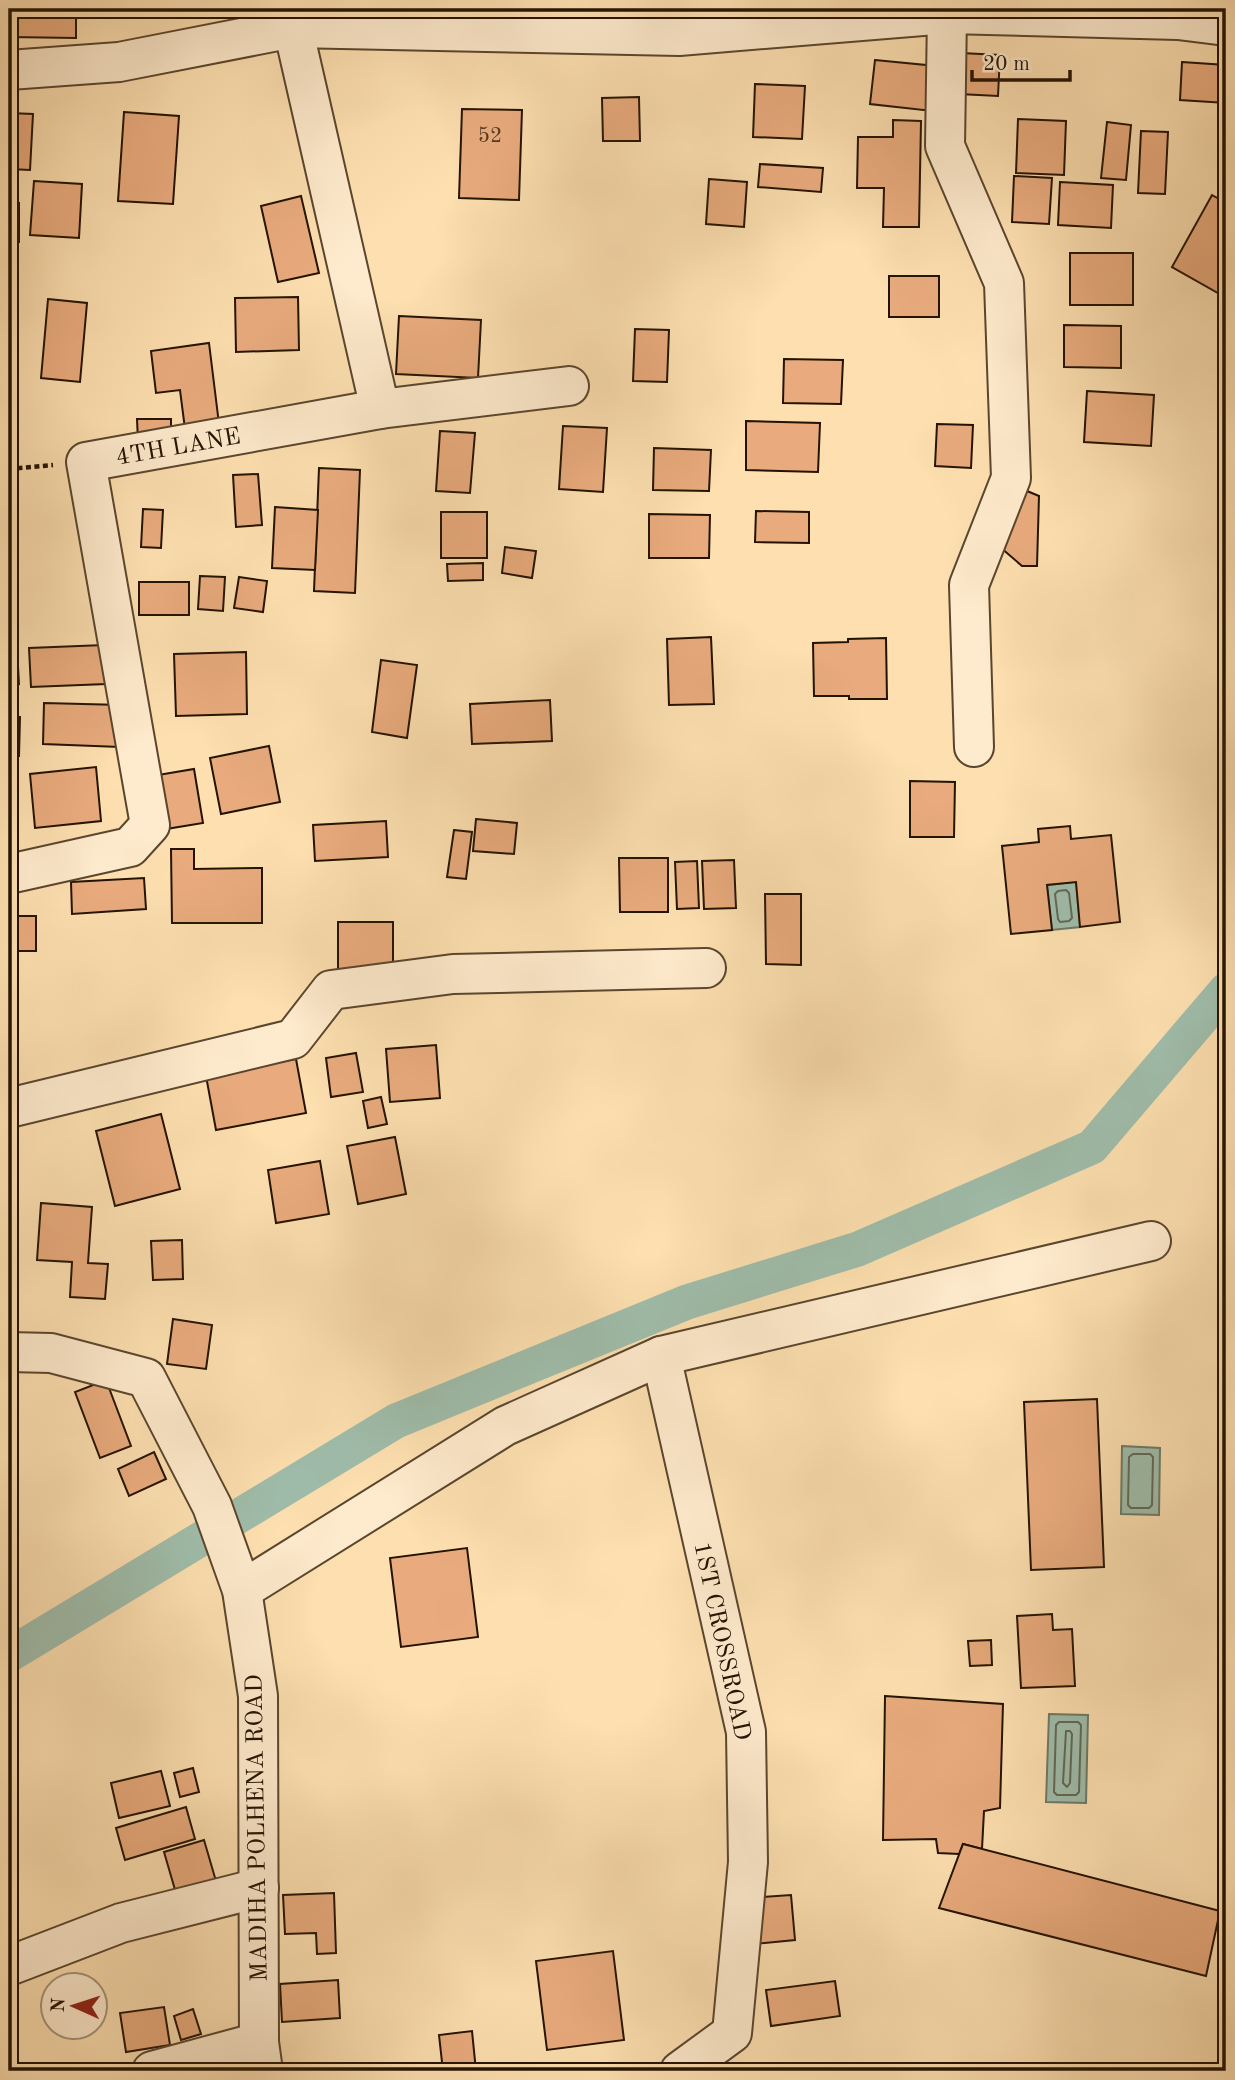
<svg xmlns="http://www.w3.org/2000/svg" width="1235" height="2080" font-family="'Old Standard TT',serif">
<rect width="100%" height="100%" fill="#fddfb0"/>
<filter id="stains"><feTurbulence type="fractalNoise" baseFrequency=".00286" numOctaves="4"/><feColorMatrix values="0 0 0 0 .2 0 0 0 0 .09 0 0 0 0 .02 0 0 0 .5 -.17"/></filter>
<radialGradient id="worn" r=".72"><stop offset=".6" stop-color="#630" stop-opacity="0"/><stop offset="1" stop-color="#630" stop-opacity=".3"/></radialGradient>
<g fill="#9fbdab" stroke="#6e7967" stroke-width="2">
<path d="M 1076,882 L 1080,927 L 1052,930 L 1047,885 Z"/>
<path d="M 1122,1446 L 1160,1448 L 1159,1515 L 1121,1514 Z"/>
<path d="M 1049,1714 L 1088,1715 L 1086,1803 L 1046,1802 Z"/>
</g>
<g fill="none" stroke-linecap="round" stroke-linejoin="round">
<g stroke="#626856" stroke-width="2">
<path d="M 1066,890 L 1069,893 L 1072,918 L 1069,921 L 1060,922 L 1058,919 L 1055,894 L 1058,891 Z"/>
<path d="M 1133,1454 L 1150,1454 L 1153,1457 L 1152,1505 L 1149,1508 L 1131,1508 L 1128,1505 L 1129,1457 Z"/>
<path d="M 1059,1722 L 1078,1722 L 1081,1725 L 1079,1792 L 1076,1795 L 1057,1795 L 1054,1792 L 1056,1725 Z"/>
<path d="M 1066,1731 L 1070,1731 L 1072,1734 L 1070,1783 L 1067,1787 L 1063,1783 Z"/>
</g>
<path stroke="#9fbdab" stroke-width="35" d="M 9,1655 L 396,1421 L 687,1302 L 858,1249 L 1092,1147 L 1226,990"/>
</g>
<g fill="#e9ab7d" stroke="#241302" stroke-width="2">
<path d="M 9,9 L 76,9 L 76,38 L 9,37 Z"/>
<path d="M 961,53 L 1000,55 L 998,96 L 959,94 Z"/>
<path d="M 875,60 L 936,66 L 932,111 L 870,104 Z"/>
<path d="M 1182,62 L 1226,65 L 1226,103 L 1180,100 Z"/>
<path d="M 755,84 L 805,86 L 802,139 L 753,137 Z"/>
<path d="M 639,97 L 640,141 L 603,141 L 602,98 Z"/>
<path d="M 462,109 L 522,110 L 519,200 L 459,198 Z"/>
<path d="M 124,112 L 179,116 L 173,204 L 118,201 Z"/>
<path d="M 9,113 L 33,114 L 30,170 L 9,169 Z"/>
<path d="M 1018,119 L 1066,121 L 1064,175 L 1016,173 Z"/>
<path d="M 893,120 L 921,121 L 919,227 L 883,227 L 884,188 L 857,188 L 858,137 L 893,137 Z"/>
<path d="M 1107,122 L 1131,125 L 1126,180 L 1101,178 Z"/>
<path d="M 1141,131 L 1168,132 L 1165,194 L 1138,193 Z"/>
<path d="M 760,164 L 823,168 L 821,192 L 758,187 Z"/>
<path d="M 1014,176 L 1052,178 L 1049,224 L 1012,222 Z"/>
<path d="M 709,179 L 747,182 L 744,227 L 706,224 Z"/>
<path d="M 34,181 L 82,184 L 79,238 L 30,235 Z"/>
<path d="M 1060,182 L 1113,185 L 1111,228 L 1058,225 Z"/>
<path d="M 1212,195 L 1226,203 L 1225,297 L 1172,267 Z"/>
<path d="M 301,196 L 319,273 L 278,282 L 261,206 Z"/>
<rect x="9" y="203" width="10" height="39"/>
<rect x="1070" y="253" width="63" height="52"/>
<rect x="889" y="276" width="50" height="41"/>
<path d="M 298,297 L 299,350 L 236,352 L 235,298 Z"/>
<path d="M 48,299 L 87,303 L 80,382 L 41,378 Z"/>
<path d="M 399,316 L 481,320 L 478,378 L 396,374 Z"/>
<path d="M 1064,325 L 1121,326 L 1121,368 L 1064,367 Z"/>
<path d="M 635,329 L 669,330 L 667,382 L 633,381 Z"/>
<path d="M 209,343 L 219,424 L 185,429 L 180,390 L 156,393 L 151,351 Z"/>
<path d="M 784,359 L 843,360 L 841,404 L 783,403 Z"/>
<path d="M 1087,391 L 1154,395 L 1151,446 L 1084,442 Z"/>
<path d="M 137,419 L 171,419 L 171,441 L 138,441 Z"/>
<path d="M 746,421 L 820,423 L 818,472 L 746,470 Z"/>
<path d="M 937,424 L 973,425 L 971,468 L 935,466 Z"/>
<path d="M 563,426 L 607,428 L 603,492 L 559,489 Z"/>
<path d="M 440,431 L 475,433 L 470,493 L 436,491 Z"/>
<path d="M 654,448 L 711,450 L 709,491 L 653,490 Z"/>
<path d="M 319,468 L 360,470 L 355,593 L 314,591 Z"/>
<path d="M 258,474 L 262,525 L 236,527 L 233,475 Z"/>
<path d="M 1027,491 L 1039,496 L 1037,566 L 1022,566 L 1000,547 Z"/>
<path d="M 275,507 L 318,510 L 315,570 L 272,568 Z"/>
<path d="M 143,509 L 163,510 L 161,548 L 141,547 Z"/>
<path d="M 756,511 L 809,512 L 809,543 L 755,542 Z"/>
<rect x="441" y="512" width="46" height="46"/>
<path d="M 649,514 L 710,515 L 709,558 L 649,558 Z"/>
<path d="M 505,547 L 536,551 L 532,578 L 502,573 Z"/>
<path d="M 483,563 L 483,580 L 448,581 L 447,564 Z"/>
<path d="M 200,576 L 225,577 L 223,611 L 198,609 Z"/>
<path d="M 239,577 L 267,581 L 263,612 L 234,608 Z"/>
<rect x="139" y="582" width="50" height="33"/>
<path d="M 16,631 L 19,684 L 9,685 L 9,632 Z"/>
<path d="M 711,637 L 714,704 L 669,705 L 667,639 Z"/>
<path d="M 886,638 L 887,699 L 849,699 L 849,696 L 814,696 L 813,643 L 848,642 L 848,639 Z"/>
<path d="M 104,645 L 106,684 L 31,687 L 29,648 Z"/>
<path d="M 246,652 L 247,714 L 176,716 L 174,654 Z"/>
<path d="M 381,660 L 417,665 L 407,738 L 372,732 Z"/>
<path d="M 550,700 L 552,741 L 472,744 L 470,704 Z"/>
<path d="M 44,703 L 122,705 L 120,747 L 43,744 Z"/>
<path d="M 9,717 L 20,717 L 19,756 L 9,756 Z"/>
<path d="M 269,746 L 280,802 L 221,814 L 210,758 Z"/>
<path d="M 96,767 L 101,821 L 35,828 L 30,774 Z"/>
<path d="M 194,769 L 203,823 L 160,830 L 152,776 Z"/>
<path d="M 910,781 L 955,782 L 954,837 L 910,837 Z"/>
<path d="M 476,819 L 517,823 L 514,854 L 473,851 Z"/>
<path d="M 386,821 L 388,857 L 315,861 L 313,825 Z"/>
<path d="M 1070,826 L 1071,839 L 1111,835 L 1120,922 L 1080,927 L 1076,882 L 1047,885 L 1052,930 L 1011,934 L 1002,846 L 1039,842 L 1038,829 Z"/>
<path d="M 454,830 L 472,832 L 466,879 L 447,877 Z"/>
<path d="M 171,849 L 194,849 L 194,869 L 262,868 L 262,923 L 172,923 Z"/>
<path d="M 619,858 L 668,858 L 668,912 L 620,912 Z"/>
<path d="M 734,860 L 736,908 L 704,909 L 702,861 Z"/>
<path d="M 697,861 L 699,908 L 677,909 L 675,862 Z"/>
<path d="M 144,878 L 146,909 L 72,914 L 71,882 Z"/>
<path d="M 765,894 L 801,894 L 801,965 L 766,964 Z"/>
<rect x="13" y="916" width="23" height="35"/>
<path d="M 338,922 L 393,922 L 393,973 L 338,974 Z"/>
<path d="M 436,1045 L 440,1098 L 390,1102 L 386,1049 Z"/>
<path d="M 356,1053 L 363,1092 L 331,1097 L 326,1058 Z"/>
<path d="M 296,1059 L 306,1113 L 216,1130 L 206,1076 Z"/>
<path d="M 381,1097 L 387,1124 L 368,1128 L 363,1101 Z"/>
<path d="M 161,1114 L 180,1189 L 115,1206 L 96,1131 Z"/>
<path d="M 395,1137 L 406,1194 L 358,1204 L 347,1146 Z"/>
<path d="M 320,1161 L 329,1214 L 276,1223 L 268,1170 Z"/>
<path d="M 41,1203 L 92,1207 L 88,1263 L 108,1264 L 105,1299 L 70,1297 L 72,1262 L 37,1260 Z"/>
<path d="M 182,1240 L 183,1279 L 153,1280 L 151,1241 Z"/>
<path d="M 173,1319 L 212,1325 L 206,1369 L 167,1364 Z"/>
<path d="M 106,1380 L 131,1446 L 100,1458 L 75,1392 Z"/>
<path d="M 1097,1399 L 1104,1567 L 1031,1570 L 1024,1402 Z"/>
<path d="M 154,1452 L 166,1479 L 129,1496 L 118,1469 Z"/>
<path d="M 467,1548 L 478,1637 L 401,1647 L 390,1558 Z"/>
<path d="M 1052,1614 L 1053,1630 L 1072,1629 L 1075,1686 L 1021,1688 L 1017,1616 Z"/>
<path d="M 991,1640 L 992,1665 L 970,1666 L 968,1641 Z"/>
<path d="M 885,1696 L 1003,1704 L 1000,1808 L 984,1811 L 982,1849 L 963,1844 L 959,1854 L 938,1853 L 936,1839 L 883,1840 Z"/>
<path d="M 193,1768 L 199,1792 L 180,1797 L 174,1773 Z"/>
<path d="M 161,1771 L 170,1806 L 119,1818 L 111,1783 Z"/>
<path d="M 186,1807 L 195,1839 L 125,1860 L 116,1828 Z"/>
<path d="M 204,1840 L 218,1888 L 178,1900 L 164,1852 Z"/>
<path d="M 963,1844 L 1220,1911 L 1206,1976 L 939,1908 Z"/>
<path d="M 334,1893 L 336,1953 L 317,1954 L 316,1933 L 285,1934 L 283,1895 Z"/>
<path d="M 791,1895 L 795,1940 L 754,1944 L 750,1898 Z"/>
<path d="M 613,1951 L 624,2040 L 547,2050 L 536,1961 Z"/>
<path d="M 338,1980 L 340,2018 L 282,2022 L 280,1984 Z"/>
<path d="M 835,1981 L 840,2016 L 771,2026 L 766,1990 Z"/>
<path d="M 164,2007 L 170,2045 L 126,2052 L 120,2013 Z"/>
<path d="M 193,2009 L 201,2034 L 181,2040 L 174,2016 Z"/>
<path d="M 472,2031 L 476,2071 L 443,2071 L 439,2035 Z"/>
</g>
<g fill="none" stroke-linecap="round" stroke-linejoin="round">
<g stroke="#5a462e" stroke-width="42">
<g id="minor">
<path d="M 947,14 L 945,146 L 1004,283 L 1011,478 L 969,585 L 974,747"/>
<path d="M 9,70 L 119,62 L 293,28 L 679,36 L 947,14 L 1178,20 L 1226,26"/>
<path d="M 380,409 L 569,386"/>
<path d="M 9,874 L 130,847 L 150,825 L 86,462 L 380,409 L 293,28 L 292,9"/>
<path d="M 9,1108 L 293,1039 L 331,990 L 453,974 L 706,968"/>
<path d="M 9,1352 L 51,1353 L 146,1378 L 212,1506 L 242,1590 L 258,1696 L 259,2042 L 263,2071"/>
<path d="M 661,1356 L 746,1732 L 748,1862 L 732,2033 L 680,2071"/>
<path d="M 242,1590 L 505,1426 L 661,1356 L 1151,1241"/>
<path d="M 9,1966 L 121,1923 L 259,1888"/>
<path d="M 152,2071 L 259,2042"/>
</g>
</g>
<path stroke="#241302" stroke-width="4.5" stroke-dasharray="5 3.5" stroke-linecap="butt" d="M 9,469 L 53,465"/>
<use href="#minor" stroke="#feeacc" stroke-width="38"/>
</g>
<g text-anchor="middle" stroke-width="5" stroke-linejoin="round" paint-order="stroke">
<g font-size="21" fill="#553921">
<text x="490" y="142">52</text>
</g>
<g font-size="24" fill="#241302" stroke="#feeacc">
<text transform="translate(178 446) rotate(-10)" y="8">4TH LANE</text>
<text transform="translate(723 1641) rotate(78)" y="8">1ST CROSSROAD</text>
<text transform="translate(256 1828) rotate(-91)" y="8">MADIHA POLHENA ROAD</text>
</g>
</g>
<rect width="1235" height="2080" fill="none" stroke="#fddfb0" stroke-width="35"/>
<rect x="10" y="10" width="1214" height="2059" fill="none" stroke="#241302" stroke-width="3.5"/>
<rect x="18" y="18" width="1200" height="2045" fill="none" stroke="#241302" stroke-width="2"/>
<g transform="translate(74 2006) rotate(273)"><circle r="33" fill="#feeacc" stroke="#a7947b" stroke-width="2"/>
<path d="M0-5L12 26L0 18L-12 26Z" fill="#8f2418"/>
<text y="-10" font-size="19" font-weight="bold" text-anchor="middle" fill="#241302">N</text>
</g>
<path d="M972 70v10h98v-10" fill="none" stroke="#241302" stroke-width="3.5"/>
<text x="983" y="70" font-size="21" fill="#241302" stroke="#feeacc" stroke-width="5" paint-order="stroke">20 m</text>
<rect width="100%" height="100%" filter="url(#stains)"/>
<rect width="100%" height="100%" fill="url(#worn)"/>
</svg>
